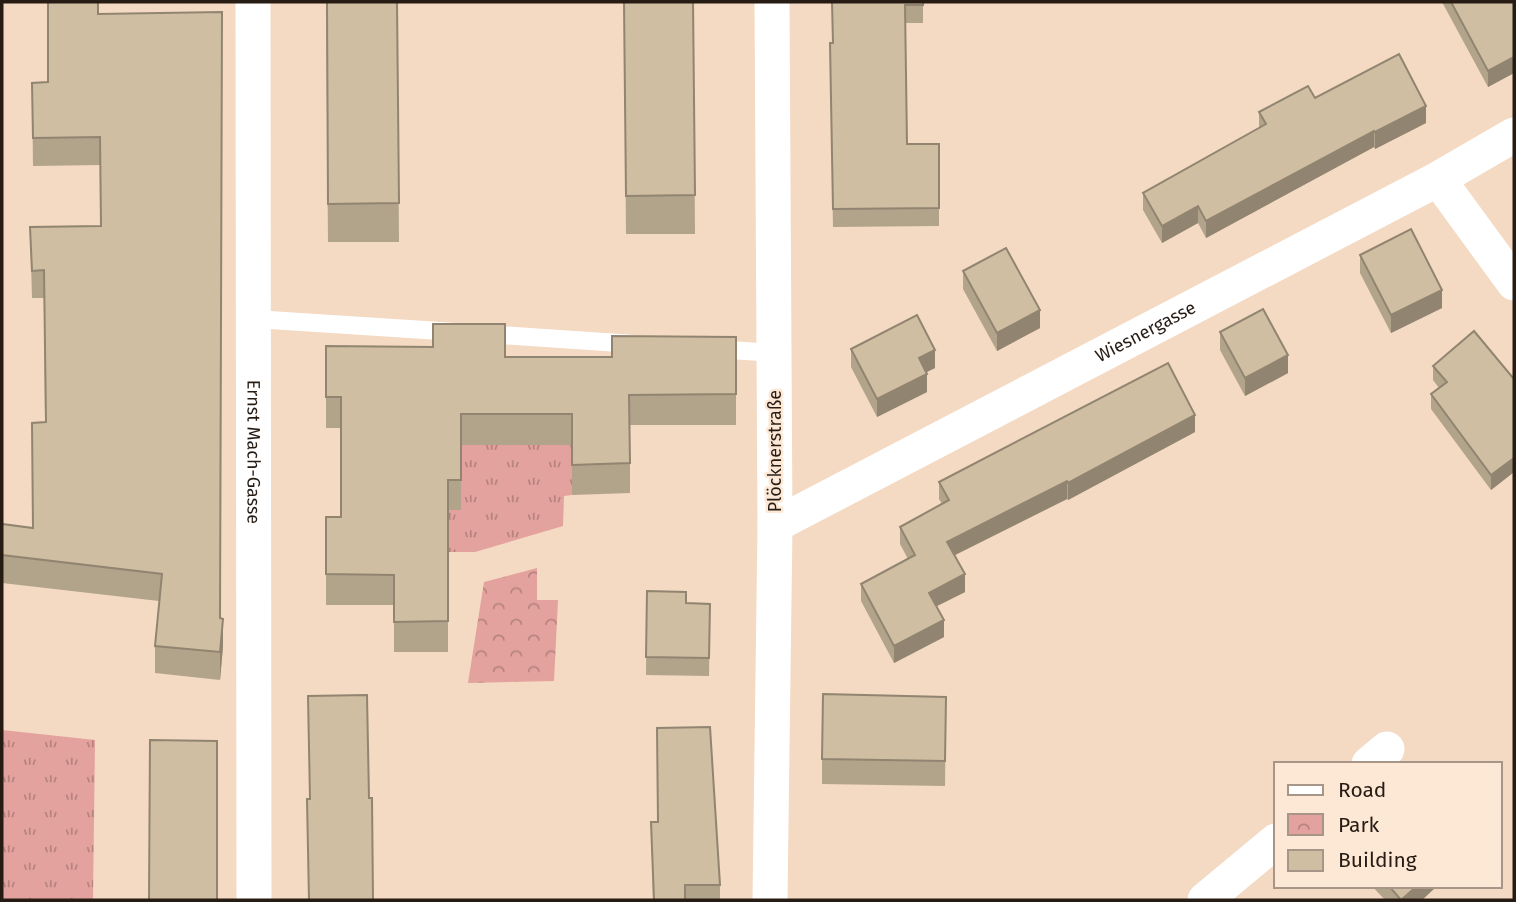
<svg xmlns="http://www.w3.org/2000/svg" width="1516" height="902" font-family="'Fira Sans',sans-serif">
<defs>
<pattern id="grass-tufts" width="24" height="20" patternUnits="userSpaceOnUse" patternTransform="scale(1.75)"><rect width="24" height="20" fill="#e3a29d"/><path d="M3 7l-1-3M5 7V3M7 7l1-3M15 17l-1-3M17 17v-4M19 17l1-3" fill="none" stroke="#b8837f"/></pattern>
<pattern id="park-crowns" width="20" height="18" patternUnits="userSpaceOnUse" patternTransform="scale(1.75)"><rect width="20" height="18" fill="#e3a29d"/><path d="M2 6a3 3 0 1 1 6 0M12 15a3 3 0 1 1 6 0" fill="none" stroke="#b8837f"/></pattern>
</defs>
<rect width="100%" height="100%" fill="#f4d9c3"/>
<g fill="url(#grass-tufts)">
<path d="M 448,411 L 503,445 L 572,445 L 572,495 L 564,496 L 563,526 L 475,552 L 448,552 L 448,510 L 461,510 Z"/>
<path d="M 2,730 L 95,740 L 93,900 L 2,900 Z"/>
</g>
<path fill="url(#park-crowns)" d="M 537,568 L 537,600 L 558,600 L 554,681 L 468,683 L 484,582 Z"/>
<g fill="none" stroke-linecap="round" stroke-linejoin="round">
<g stroke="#fff" stroke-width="18">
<path d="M 253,319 L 456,332"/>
<path d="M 484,334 L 634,344"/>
<path d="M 714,349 L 774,353"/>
</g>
<g stroke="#fff" stroke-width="35">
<path id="s1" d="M 253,2 L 254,900"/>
<path d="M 1438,179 L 1514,283"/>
<path id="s2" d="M 775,525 L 1438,179 L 1514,135"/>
<path d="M 1369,764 L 1387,749"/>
<path d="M 770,900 L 775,525 L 772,2"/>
<path d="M 1205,900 L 1276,841"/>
</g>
</g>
<g fill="#b2a38b">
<path d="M 326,2 L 397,2 L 399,242 L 328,242 Z"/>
<path d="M 624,2 L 693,2 L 695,234 L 626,234 Z"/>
<path d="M 832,2 L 923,2 L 923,23 L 905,23 L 907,144 L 939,144 L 939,226 L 833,227 L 830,61 L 832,43 Z"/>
<path d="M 1442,2 L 1514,2 L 1514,73 L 1488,87 Z"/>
<path d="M 98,14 L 220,618 L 223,646 L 220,680 L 155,673 L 155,646 L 159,601 L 2,583 L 2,524 L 32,528 L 45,422 L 44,298 L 32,298 L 30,227 L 101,226 L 100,165 L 33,166 L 32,83 L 48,82 Z"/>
<path d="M 1259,112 L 1426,123 L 1375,149 L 1374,147 L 1206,238 L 1198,223 L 1162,243 L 1143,210 L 1143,193 L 1259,128 Z"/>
<path d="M 1360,255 L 1442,308 L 1391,333 L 1360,273 Z"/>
<path d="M 963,271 L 1040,328 L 997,351 L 963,289 Z"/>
<path d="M 1220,332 L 1288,373 L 1245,396 L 1220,350 Z"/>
<path d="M 736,337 L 736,425 L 630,425 L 630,493 L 572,495 L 572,445 L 461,445 L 461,510 L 448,510 L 448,652 L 394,652 L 394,605 L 326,605 L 326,517 L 341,517 L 341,428 L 326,428 L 326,346 L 505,357 L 612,357 Z"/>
<path d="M 851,349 L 935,368 L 926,372 L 927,392 L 877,417 L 851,367 Z"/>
<path d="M 1433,366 L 1514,378 L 1514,472 L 1491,490 L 1431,409 L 1431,394 L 1439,388 L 1433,380 Z"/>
<path d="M 1195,432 L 1068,500 L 1067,499 L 955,555 L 965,592 L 937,606 L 944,637 L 894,663 L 861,601 L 861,584 L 908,559 L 900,544 L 900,527 L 942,504 L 939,499 L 939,482 Z"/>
<path d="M 647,591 L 686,603 L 710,604 L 709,676 L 646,675 Z"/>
<path d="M 946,697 L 945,786 L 822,784 L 822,759 Z"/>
<path d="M 651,822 L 720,885 L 720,900 L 653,900 Z"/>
<path d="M 1372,886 L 1437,886 L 1422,900 L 1385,900 Z"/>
</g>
<g fill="#918571">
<path d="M 1514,57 L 1514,73 L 1488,87 L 1488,71 Z"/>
<path d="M 1426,106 L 1426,123 L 1375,149 L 1375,132 Z"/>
<path d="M 1374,131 L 1374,147 L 1206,238 L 1206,221 Z"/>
<path d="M 1198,206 L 1198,223 L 1162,243 L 1162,226 Z"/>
<path d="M 1442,290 L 1442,308 L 1391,333 L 1391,315 Z"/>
<path d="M 1040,310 L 1040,328 L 997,351 L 997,333 Z"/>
<path d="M 935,350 L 935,368 L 919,376 L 919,358 Z"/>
<path d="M 1288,355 L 1288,373 L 1245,396 L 1245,378 Z"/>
<path d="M 927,374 L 927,392 L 877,417 L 877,399 Z"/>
<path d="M 1195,415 L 1195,432 L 1068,500 L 1068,483 Z"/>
<path d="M 1514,458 L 1514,472 L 1491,490 L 1491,475 Z"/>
<path d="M 1067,481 L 1067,499 L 947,559 L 947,542 Z"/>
<path d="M 965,574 L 965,592 L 929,610 L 929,593 Z"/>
<path d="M 223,619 L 223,646 L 220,680 L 220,652 Z"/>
<path d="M 944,620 L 944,637 L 894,663 L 894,646 Z"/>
<path d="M 1417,886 L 1437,886 L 1422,900 L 1401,900 Z"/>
</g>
<g fill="#cfbea2" stroke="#918571" stroke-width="2">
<path d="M 48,2 L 98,2 L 98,14 L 222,12 L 220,618 L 223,619 L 220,652 L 155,646 L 162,574 L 2,555 L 2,524 L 33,528 L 32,423 L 46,422 L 44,270 L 32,271 L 30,227 L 101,226 L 100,137 L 33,138 L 32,83 L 48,82 Z"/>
<path d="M 327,2 L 397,2 L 399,203 L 328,204 Z"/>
<path d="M 624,2 L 693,2 L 695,195 L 626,196 Z"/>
<path d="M 832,2 L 923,2 L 923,5 L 905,5 L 907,144 L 939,144 L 939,208 L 833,209 L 830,43 L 833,43 Z"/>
<path d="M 1451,2 L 1514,2 L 1514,57 L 1488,71 Z"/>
<path d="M 1399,54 L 1426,106 L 1375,132 L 1374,131 L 1206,221 L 1198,206 L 1162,226 L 1143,193 L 1266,124 L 1259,112 L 1308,86 L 1315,98 Z"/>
<path d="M 1411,229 L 1442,290 L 1391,315 L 1360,255 Z"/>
<path d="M 1006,248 L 1040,310 L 997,333 L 963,271 Z"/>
<path d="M 1263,309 L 1288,355 L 1245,378 L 1220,332 Z"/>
<path d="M 917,315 L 935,350 L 919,358 L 927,374 L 877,399 L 851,349 Z"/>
<path d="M 433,324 L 505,324 L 505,357 L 612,357 L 612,336 L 736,337 L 736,394 L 629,395 L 630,463 L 572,465 L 572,414 L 461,414 L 461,480 L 448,480 L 448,621 L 394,622 L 394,575 L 326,574 L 326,517 L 341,517 L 341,397 L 326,397 L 326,346 L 433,347 Z"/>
<path d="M 1474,331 L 1513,378 L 1514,378 L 1514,458 L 1491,475 L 1431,394 L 1447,382 L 1433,366 Z"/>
<path d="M 1168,363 L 1195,415 L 1068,483 L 1067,481 L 947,542 L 965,574 L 929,593 L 944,620 L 894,646 L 861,584 L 915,555 L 900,527 L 949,500 L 939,482 Z"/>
<path d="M 647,591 L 686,592 L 686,603 L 710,604 L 709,658 L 646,657 Z"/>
<path d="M 823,694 L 946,697 L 945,761 L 822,759 Z"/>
<path d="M 367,695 L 369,798 L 372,798 L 373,900 L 309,900 L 307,799 L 310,799 L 308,696 Z"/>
<path d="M 710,727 L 720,885 L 685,885 L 685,900 L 654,900 L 651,822 L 658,822 L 657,728 Z"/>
<path d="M 150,740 L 217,741 L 217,900 L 149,900 Z"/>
<path d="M 1389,886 L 1417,886 L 1401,900 Z"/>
</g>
<g text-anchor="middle" stroke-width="5" stroke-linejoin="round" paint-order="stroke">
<g font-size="18" fill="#261c14" stroke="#fde7d5">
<text dy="6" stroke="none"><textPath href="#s2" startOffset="418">Wiesnergasse</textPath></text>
<text dy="6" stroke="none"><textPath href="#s1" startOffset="450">Ernst Mach-Gasse</textPath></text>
<text transform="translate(775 451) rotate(-90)" y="6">Plöcknerstraße</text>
</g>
</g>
<rect width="1516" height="902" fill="none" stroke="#261c14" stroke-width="7"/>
<rect x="1274" y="762" width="228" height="126" fill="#fde7d5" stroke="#a79688" stroke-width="2"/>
<rect x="1288" y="785" width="35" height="10" fill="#ffffff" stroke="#a79688" stroke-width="2"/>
<text x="1338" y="797" font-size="21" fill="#261c14">Road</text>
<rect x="1288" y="814" width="35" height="21" fill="url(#park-crowns)" stroke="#a79688" stroke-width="2"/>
<text x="1338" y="832" font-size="21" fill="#261c14">Park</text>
<rect x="1288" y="850" width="35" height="21" fill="#cfbea2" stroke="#a79688" stroke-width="2"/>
<text x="1338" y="867" font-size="21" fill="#261c14">Building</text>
</svg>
